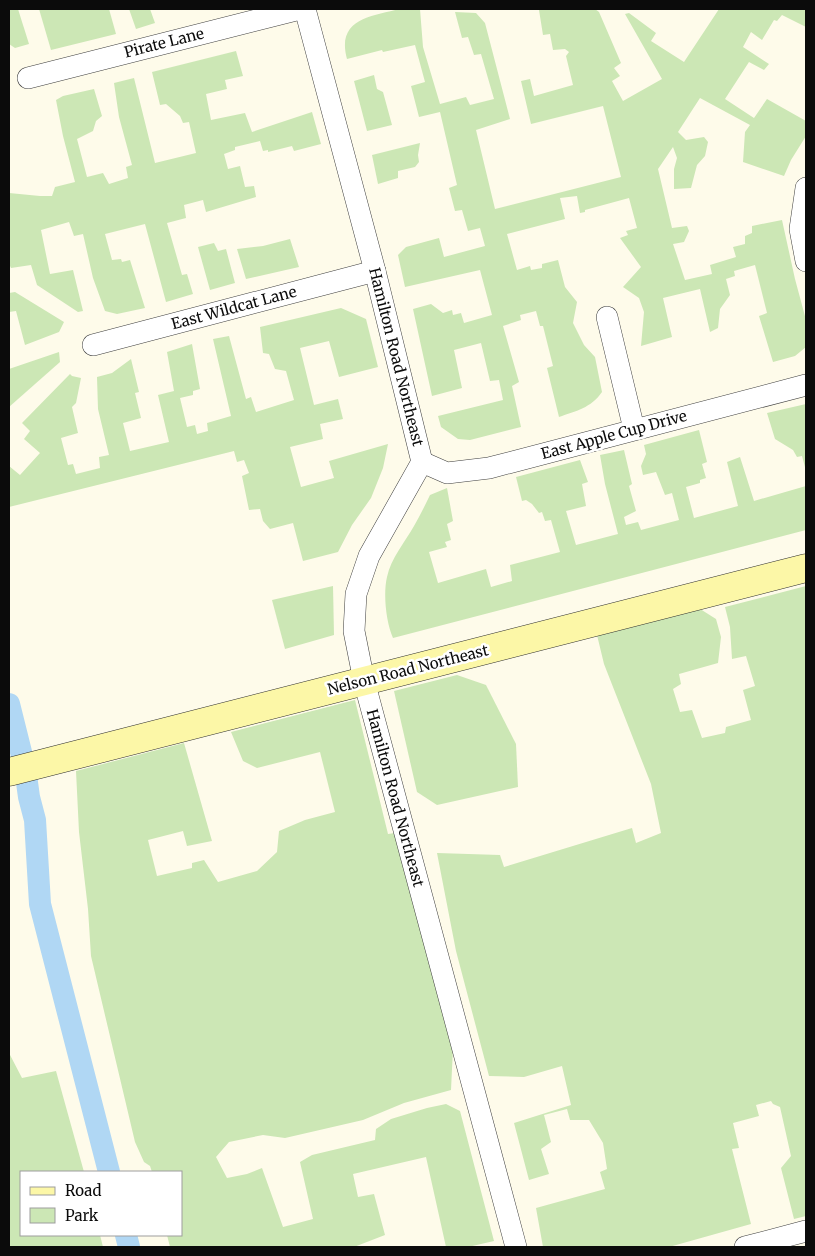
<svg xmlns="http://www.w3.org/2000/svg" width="815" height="1256" font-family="Merriweather,serif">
<rect width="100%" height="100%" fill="#fefbea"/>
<g fill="#cce7b5">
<path d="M 9,9 L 18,9 L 29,44 L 15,48 L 9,44 Z"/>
<path d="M 39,9 L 109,9 L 116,34 L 51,50 Z"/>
<path d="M 129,9 L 150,9 L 155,23 L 136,29 Z"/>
<path d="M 400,9 L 420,9 L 423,47 L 440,104 L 466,97 L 470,105 L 494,99 L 481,54 L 474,55 L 468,37 L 462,38 L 455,12 L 476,13 L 485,23 L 510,119 L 476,130 L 495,209 L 621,177 L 603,106 L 531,124 L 521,81 L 530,79 L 534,96 L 573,85 L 566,56 L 569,52 L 565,49 L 553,50 L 550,34 L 543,35 L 539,10 L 595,9 L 599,12 L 621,63 L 614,68 L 620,76 L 612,81 L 623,101 L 662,79 L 625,14 L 629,13 L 656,33 L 651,41 L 684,62 L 719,9 L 806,9 L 806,27 L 782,15 L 777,21 L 774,20 L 762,40 L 751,32 L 743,47 L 769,64 L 764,70 L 749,62 L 725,99 L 754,118 L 767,99 L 806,121 L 806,136 L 791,160 L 784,176 L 743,162 L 745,132 L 750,125 L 700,98 L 678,132 L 686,140 L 704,137 L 708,142 L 705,156 L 697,165 L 691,188 L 674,189 L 674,169 L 677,158 L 673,147 L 658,169 L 672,228 L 687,226 L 689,231 L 684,242 L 673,244 L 685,280 L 712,274 L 710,265 L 736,257 L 733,247 L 745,244 L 745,236 L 752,233 L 752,226 L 782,220 L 795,279 L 806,320 L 806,347 L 795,356 L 773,362 L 759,316 L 767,313 L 755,265 L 734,271 L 735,276 L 726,279 L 730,295 L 720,309 L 718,328 L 710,332 L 700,289 L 663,298 L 672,337 L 641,346 L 644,312 L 639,298 L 623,287 L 641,267 L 620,238 L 628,235 L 626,231 L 637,228 L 629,198 L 585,210 L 585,212 L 580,213 L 577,196 L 560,198 L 565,219 L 507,234 L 517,270 L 530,266 L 531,270 L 542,268 L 542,264 L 558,260 L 565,287 L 577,302 L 573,323 L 584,345 L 595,357 L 602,392 C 591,408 576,411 559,417 L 547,368 L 553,366 L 543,326 L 540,326 L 536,311 L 520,315 L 521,320 L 503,326 L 519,382 L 512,386 L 521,427 L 470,440 L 458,439 L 441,427 L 438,416 L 503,400 L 499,380 L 490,381 L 481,343 L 454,350 L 462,388 L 432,396 L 413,309 L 431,304 L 443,313 L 452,310 L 453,315 L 461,313 L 464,323 L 492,315 L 480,270 L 405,287 L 398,255 L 406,247 L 439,238 L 444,257 L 485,246 L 480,228 L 468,231 L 462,210 L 455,211 L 449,188 L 457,185 L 440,112 L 419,117 L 411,86 L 425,82 L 415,45 L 383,52 L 382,50 L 347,59 C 336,19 371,16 400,9 Z"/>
<path d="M 236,51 L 243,76 L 225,80 L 227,89 L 206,94 L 211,120 L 245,113 L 252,132 L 312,112 L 321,144 L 294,151 L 292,146 L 268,152 L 268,150 L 263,151 L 260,141 L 235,147 L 235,150 L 224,154 L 228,169 L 240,166 L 245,187 L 254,186 L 256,197 L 206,212 L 203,200 L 184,205 L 186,218 L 167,223 L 182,275 L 187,274 L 193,294 L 166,302 L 145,224 L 105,234 L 112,260 L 121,259 L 122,262 L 130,260 L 145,308 L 117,314 L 105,311 L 93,278 L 83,234 L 74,236 L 69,222 L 41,230 L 50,274 L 73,270 L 83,311 L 78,312 L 37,285 L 31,265 L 11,268 L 9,264 L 9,193 L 40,196 L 52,196 L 55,187 L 75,182 L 63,136 L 56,100 L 63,96 L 94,89 L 102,116 L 96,121 L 93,131 L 77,139 L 87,177 L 103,173 L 109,184 L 128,178 L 126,167 L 132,165 L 119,117 L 114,83 L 134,78 L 155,163 L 196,153 L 189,122 L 183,123 L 180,116 L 166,104 L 160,105 L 152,72 Z"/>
<path d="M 374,75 L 377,89 L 383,92 L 392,125 L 367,131 L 354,81 Z"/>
<path d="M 420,143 L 418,155 L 419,162 L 415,167 L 398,171 L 398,178 L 378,184 L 372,155 Z"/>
<path d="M 290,239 L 299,267 L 246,279 L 237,249 L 263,246 Z"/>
<path d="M 214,243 L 218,251 L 226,249 L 235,283 L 210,290 L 198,247 Z"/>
<path d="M 15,292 L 64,322 L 59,332 L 25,345 L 16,311 L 9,312 L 9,293 Z"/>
<path d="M 341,308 L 366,319 L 378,367 L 339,377 L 329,341 L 300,348 L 314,405 L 338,399 L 343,419 L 320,424 L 323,439 L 290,447 L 301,487 L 334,478 L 329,461 L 388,444 L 383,468 L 371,498 L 352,525 L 338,552 L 303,561 L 293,523 L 270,529 L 263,521 L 260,509 L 249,510 L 242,476 L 249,473 L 244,460 L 237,462 L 234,451 L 9,507 L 9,466 L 20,475 L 40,453 L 24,439 L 30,431 L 22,423 L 70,374 L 72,376 L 81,378 L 76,403 L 72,407 L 78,433 L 61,438 L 68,465 L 73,464 L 76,474 L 100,468 L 99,457 L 109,455 L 98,409 L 97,377 L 112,373 L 131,359 L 139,392 L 135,393 L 141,418 L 123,423 L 130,451 L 169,442 L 158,395 L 174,391 L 167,352 L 192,344 L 200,389 L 193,391 L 193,395 L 180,398 L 187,427 L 195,425 L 197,434 L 208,431 L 207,423 L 231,416 L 213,339 L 229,336 L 246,399 L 251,397 L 256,412 L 294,400 L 286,371 L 275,369 L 269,354 L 263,353 L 260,327 Z"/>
<path d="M 59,352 L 60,362 L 9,407 L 9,369 Z"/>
<path d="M 806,404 L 806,471 L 802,456 L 797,457 L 793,450 L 775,439 L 767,413 Z"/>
<path d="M 699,430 L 707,462 L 702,464 L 706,478 L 700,480 L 700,483 L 686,487 L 694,518 L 738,506 L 727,462 L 740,457 L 754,501 L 806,486 L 806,530 L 393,638 C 386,622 383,594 387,577 C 391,558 405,542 414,526 C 420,516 425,505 430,495 L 447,488 L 453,521 L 447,524 L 451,540 L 445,542 L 447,547 L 429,552 L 438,583 L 486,569 L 491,587 L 512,581 L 510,565 L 560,552 L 551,520 L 545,521 L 542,512 L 539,513 L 532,504 L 526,500 L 522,501 L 516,477 L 580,460 L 588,482 L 582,484 L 586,506 L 566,511 L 576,545 L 618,534 L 605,484 L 600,455 L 624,450 L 632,484 L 629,486 L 636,511 L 624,517 L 626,525 L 638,522 L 641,530 L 679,520 L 672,493 L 665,495 L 656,472 L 643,475 L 641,466 L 646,454 L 644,445 Z"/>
<path d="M 333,586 L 334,635 L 285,649 L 272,600 Z"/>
<path d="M 806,586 L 806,1216 L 794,1219 L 781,1168 L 791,1156 L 780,1107 L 773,1104 L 771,1101 L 756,1105 L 759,1116 L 733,1123 L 739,1148 L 732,1149 L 751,1224 L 669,1247 L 543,1247 L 536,1208 L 605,1189 L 600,1172 L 607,1169 L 603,1143 L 589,1120 L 570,1120 L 567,1109 L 544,1115 L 551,1142 L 541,1149 L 549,1174 L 529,1180 L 514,1123 L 571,1105 L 562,1066 L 524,1077 L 489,1076 L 456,951 L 437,853 L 500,855 L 504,867 L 632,828 L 636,843 L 661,833 L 651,784 L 604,664 L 597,635 L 697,607 L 716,619 L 721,637 L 718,663 L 679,674 L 681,684 L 673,689 L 680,712 L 692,710 L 702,738 L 725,733 L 726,727 L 751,720 L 743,690 L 755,686 L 746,656 L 732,659 L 730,627 L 725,607 Z"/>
<path d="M 457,675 L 486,685 L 516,744 L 518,787 L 437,805 L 417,792 L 394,691 Z"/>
<path d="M 355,700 L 388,834 L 395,833 L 453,1048 L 451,1090 L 404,1103 L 363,1120 L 285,1138 L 263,1135 L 229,1142 L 216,1157 L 227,1178 L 247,1174 L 262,1168 L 283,1227 L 313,1219 L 300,1162 L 312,1155 L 375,1140 L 376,1129 L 391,1119 L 427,1108 L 446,1104 L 460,1111 L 494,1241 L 468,1247 L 446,1247 L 426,1157 L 353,1174 L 358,1197 L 374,1194 L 385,1235 L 354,1247 L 170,1247 L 167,1235 L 181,1235 L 181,1172 L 152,1172 L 150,1166 L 144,1162 L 135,1142 L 91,956 L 88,909 L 79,832 L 76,771 L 184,743 L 212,841 L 187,846 L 183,831 L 148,840 L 157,876 L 192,868 L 192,863 L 204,860 L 218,882 L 257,871 L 277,852 L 279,831 L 305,820 L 335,812 L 320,752 L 257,768 L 243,761 L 231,732 Z"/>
<path d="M 9,1053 L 22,1078 L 56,1071 L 84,1172 L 21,1172 L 21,1235 L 100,1235 L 103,1247 L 9,1247 Z"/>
</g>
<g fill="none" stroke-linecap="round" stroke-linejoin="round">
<g stroke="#b0d7f4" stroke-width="22">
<path d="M 9,704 L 25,768 L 29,797 L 35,820 L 40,904 L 109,1172"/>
<path d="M 126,1235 L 129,1247"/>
</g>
<g stroke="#3e3e3e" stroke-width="22">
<g id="street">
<path d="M 305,9 L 375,271 L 422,462 L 369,556 L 356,594 L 354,631 L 364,681 L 516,1247"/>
<path d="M 28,78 L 300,9"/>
<path d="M 806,188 L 800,229 L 806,261"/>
<path d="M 607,317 L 634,429"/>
<path d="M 93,345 L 375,271"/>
<path d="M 422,462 L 447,473 L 489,468 L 806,385"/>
<path d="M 745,1247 L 806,1231"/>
</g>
</g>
<g stroke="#2d2d2d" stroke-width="29">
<path id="secondary" d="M 9,772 L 806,568"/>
</g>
<use href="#street" stroke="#fff" stroke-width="21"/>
<use href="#secondary" stroke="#fcf7a7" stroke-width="28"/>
</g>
<g text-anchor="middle" stroke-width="5" stroke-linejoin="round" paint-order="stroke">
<g font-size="15" fill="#0b0b0b" stroke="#fff">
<text transform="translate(164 43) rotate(-14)" y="5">Pirate Lane</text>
<text transform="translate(234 308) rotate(-15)" y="5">East Wildcat Lane</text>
<text transform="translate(396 357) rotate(76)" y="5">Hamilton Road Northeast</text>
<text transform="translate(614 435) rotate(-15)" y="5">East Apple Cup Drive</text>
<text transform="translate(408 670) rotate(-14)" y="5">Nelson Road Northeast</text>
<text transform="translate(395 798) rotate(75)" y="5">Hamilton Road Northeast</text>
</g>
</g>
<rect width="815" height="1256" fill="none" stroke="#0b0b0b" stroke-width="20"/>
<rect x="20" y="1171" width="162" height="65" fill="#ffffff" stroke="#9d9d9d"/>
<rect x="30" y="1187" width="25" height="8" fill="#fcf7a7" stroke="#9d9d9d"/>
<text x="65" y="1196" font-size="15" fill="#0b0b0b">Road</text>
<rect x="30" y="1208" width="25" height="15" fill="#cce7b5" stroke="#9d9d9d"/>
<text x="65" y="1221" font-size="15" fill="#0b0b0b">Park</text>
</svg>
